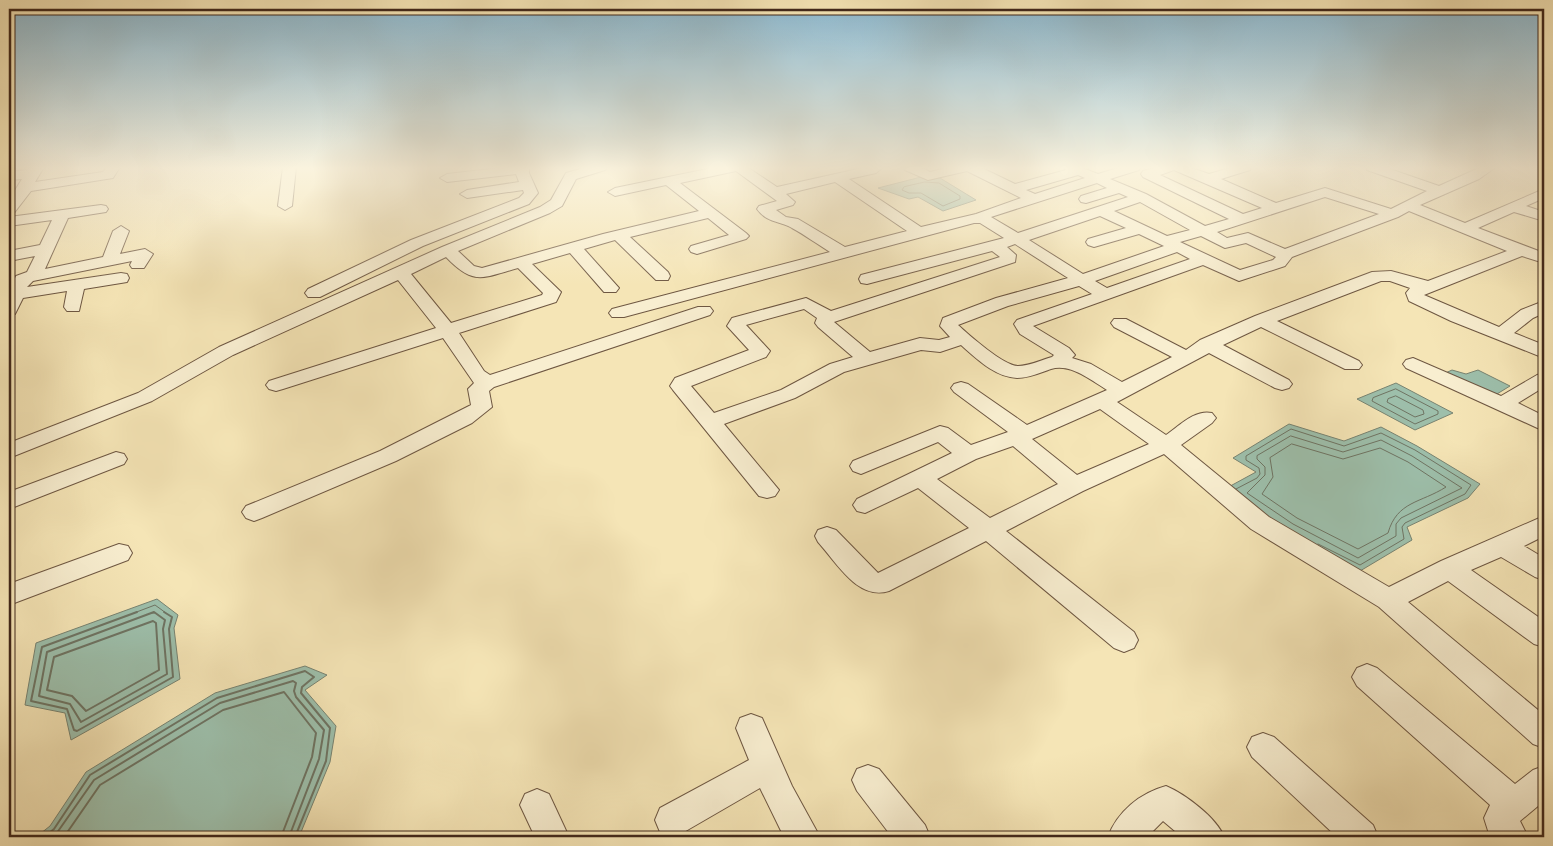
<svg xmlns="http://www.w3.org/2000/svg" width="1553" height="846" font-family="Vollkorn,serif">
<rect width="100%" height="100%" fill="#f5e5b6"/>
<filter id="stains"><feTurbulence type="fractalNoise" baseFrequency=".004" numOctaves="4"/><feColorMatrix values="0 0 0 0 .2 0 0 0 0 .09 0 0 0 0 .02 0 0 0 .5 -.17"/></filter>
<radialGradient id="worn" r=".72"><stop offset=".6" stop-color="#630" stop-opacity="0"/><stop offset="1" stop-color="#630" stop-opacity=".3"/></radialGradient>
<g fill="#9dbfab" stroke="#788371">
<path d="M 925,176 L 940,178 L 976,200 L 943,211 L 918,197 L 909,199 L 878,188 Z"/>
<path d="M 1452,370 L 1466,374 L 1478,370 L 1510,386 L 1492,397 L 1441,375 Z"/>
<path d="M 1396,383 L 1453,413 L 1415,430 L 1357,399 Z"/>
<path d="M 1289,424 L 1344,441 L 1381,427 L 1417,446 L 1480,484 L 1468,498 L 1407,527 L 1412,540 L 1360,571 L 1223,490 L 1256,472 L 1233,458 Z"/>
<path d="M 157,599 L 178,615 L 174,628 L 180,679 L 71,740 L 65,713 L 25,705 L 36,643 Z"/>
<path d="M 305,666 L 327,675 L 305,690 L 336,726 L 330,762 L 299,837 L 36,837 L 50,826 L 86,772 L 215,693 Z"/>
</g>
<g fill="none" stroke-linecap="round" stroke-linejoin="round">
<g stroke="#6f7463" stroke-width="1">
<path d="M 925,182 L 939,183 L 960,196 L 960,199 L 943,206 L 921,193 L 909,193 L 902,190 L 904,187 Z"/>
<path d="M 1396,389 L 1438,411 L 1438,414 L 1415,424 L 1372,401 L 1373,398 Z"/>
<path d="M 1396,396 L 1423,410 L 1424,414 L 1415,417 L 1387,402 L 1388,399 Z"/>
<path d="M 1291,436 L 1343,452 L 1381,440 L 1412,456 L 1462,488 L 1401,518 L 1396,524 L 1396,536 L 1358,558 L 1293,524 L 1247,493 L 1265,475 L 1265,467 L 1257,459 L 1257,456 Z"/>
<path d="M 1292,444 L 1343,459 L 1380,448 L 1408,462 L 1446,487 C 1421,503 1397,501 1388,533 L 1358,549 L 1297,518 L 1262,494 L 1273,477 L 1270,458 Z"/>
<path d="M 1236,489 L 1257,478 L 1260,474 L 1259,468 L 1246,460 L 1246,456 L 1291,429 L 1344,446 L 1381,433 L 1415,450 L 1471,485 L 1465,494 L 1405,523 L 1402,527 L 1404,539 L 1360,565 L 1318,544"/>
<path d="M 134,613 L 155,605 L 166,613"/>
<path d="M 152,613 L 155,613"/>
</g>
<g stroke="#6f7463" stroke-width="2">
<path d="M 137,612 L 42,647 L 31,701 L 67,709 L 74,730 L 77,731 L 173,677 L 169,629 L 172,617 L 164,612"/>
<path d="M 154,612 L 165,620 L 163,629 L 167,674 L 81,722 L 70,704 L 39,696 L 47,652 Z"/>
<path d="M 153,621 L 156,623 L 159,670 L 86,711 L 72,696 L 47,690 L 54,657 Z"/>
<path d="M 44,837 L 54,829 L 90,775 L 217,698 L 305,671 L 314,677 L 302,687 L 301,693 L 330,728 L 326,761 L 295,837"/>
<path d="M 54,837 L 94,780 L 220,703 L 293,681 L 296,683 L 294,691 L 296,697 L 324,730 L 319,759 L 289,837"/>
<path d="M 64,837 L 100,785 L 223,710 L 284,692 L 316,733 L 312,757 L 281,837"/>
</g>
<g stroke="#6e5742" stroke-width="2">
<g id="minor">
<path d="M 30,167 L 44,167 L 35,182 L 103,172 L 107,167 L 120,167 L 113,178 L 31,191 L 14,213 L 9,214 L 9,200 L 22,179 L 9,180 L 9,172 L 27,170 Z"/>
<path d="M 283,167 L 296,167 L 292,206 L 285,210 L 278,206 Z"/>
<path d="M 508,167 L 529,167 L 529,173 L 538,193 L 529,204 L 423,246 L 320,297 L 308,297 L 305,293 L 308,289 L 411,240 L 519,198 L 524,193 L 523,190 L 467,198 L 460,194 L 467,190 L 519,182 L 516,174 L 447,182 L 440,178 L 447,174 Z"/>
<path d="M 587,167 L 607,167 L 605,170 L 576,179 L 562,206 L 550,213 L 458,251 L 474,266 L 482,268 L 603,234 L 699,211 L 666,185 L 615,196 L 608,192 L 615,188 L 717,167 L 747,167 L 777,187 L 867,167 L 883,167 L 876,173 L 849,179 L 921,227 L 976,214 L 1021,198 L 967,171 L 928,180 L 905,170 L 904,167 L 920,167 L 930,172 L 950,167 L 980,167 L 1015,184 L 1066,170 L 1063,167 L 1080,167 L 1098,174 L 1121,167 L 1140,167 L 1139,170 L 1110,179 L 1146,194 L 1205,226 L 1229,219 L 1143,177 L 1141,174 L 1143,171 L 1157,167 L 1189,167 L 1209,174 L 1233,167 L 1251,167 L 1250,170 L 1221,179 L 1276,203 L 1325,188 L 1391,209 L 1427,191 L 1367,170 L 1366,167 L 1384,167 L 1439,186 L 1481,167 L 1496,167 L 1479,179 L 1420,205 L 1465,223 L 1544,189 L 1544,198 L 1526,206 L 1544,212 L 1544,221 L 1514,212 L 1478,228 L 1544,253 L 1544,263 L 1522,256 L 1424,295 L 1499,327 L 1521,310 L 1544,301 L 1544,313 L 1533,318 L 1514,333 L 1544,345 L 1544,358 L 1451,321 L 1409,301 L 1406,293 L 1410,288 L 1390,281 L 1381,281 L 1277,321 L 1359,361 L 1362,365 L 1359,369 L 1345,369 L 1261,327 L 1223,345 L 1289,380 L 1292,384 L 1289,388 L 1282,390 L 1275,388 L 1209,353 L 1117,402 L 1166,435 C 1179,426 1195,409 1212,413 L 1216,418 L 1212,423 L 1181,445 L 1269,517 L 1389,587 L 1441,561 L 1544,516 L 1544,536 L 1524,546 L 1544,558 L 1544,580 L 1535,577 L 1501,557 L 1471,570 L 1544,621 L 1544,647 L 1534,644 L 1448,581 L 1408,602 L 1544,715 L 1544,748 L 1533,744 L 1379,607 L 1251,529 L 1164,454 L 1083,491 L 1006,531 L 1134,632 L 1138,640 L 1134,648 L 1124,652 L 1114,648 L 986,541 L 889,591 C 858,601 837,563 818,542 L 815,536 L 818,530 L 827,527 L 836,530 L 878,573 L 969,528 L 918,488 L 865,513 L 857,511 L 853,505 L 857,499 L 952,453 L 938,442 L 861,474 L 853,471 L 850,466 L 853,461 L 940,426 L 948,428 L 971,445 L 1008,432 L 954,392 L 951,388 L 954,384 L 961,382 L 968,384 L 1027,425 L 1107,390 C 1091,380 1070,363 1051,369 C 1040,373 1028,378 1017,378 C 995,377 977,359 961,345 L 940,352 L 921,350 L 844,372 L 795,398 L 724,424 L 779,490 L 775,496 L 767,498 L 759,496 L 673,390 L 670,386 L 675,378 L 749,350 L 727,326 L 732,318 L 806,298 L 831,311 L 1000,257 L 992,251 L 867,284 L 861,283 L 859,279 L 861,275 L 1004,238 L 980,223 L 974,223 L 624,317 L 612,317 L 609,313 L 612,309 L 830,252 C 817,244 805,235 792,228 C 780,221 767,223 757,209 L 759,206 L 777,201 L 736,171 L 680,183 L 746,233 L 749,236 L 746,239 L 697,254 L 691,252 L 689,249 L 691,246 L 729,235 L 708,218 L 630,237 L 668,272 L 670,276 L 668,280 L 656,280 L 615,240 L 584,249 L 619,288 L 616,292 L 604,292 L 570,253 L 532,264 L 561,292 L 556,302 L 459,333 L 484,371 L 490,375 L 698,307 L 710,307 L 713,311 L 710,315 L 494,387 L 489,391 L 492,407 L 472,423 L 396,461 L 262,518 L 254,521 L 246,518 L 242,512 L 246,506 L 380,451 L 471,405 L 468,389 L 474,383 L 443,338 L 283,389 L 276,391 L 269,389 L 266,385 L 269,381 L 436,328 L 398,280 L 233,355 L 152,401 L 9,458 L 9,443 L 138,393 L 219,347 L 442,247 L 540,207 L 551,200 L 566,173 ZM 1174,170 L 1262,208 L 1243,214 L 1160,175 ZM 1078,175 L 1085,178 L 1035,194 L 1026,190 ZM 835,182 L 907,231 L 845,247 L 798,219 L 786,217 L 776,210 L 793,205 L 795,202 L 786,194 ZM 1097,183 L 1107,188 L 1081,196 L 1079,199 L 1081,202 L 1086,203 L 1119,193 L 1128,197 L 1018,233 L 991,217 ZM 1325,197 L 1379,214 L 1285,249 L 1248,233 L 1227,238 L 1217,232 ZM 1140,202 L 1190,230 L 1167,236 L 1114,211 ZM 1409,211 L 1507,251 L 1428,281 L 1391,271 L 1372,272 L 1255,316 L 1200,340 L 1186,350 L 1126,319 L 1114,319 L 1111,323 L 1114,327 L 1172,357 L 1122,382 L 1091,364 L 1072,358 L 1075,355 L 1069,348 L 1033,326 L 1203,265 L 1239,281 L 1285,266 L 1292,257 L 1398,217 ZM 1100,216 L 1126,228 L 1088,239 L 1086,242 L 1088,245 L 1094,247 L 1139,234 L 1164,246 L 1083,274 L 1029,240 ZM 1201,236 L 1225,248 L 1246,243 L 1276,257 L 1273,260 L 1240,270 L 1180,242 ZM 1015,244 L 1068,278 L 996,298 L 943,318 L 940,326 L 950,337 L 939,340 L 920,338 L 870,352 L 834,322 L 1015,262 L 1016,255 L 1007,247 ZM 1177,252 L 1190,259 L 1107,288 L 1095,281 ZM 446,257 C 474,286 482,278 518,268 L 543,293 L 542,295 L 451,323 L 411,274 ZM 1079,286 L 1092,294 L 1017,320 L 1014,324 L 1020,334 L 1054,355 L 1052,357 C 1041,360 1029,366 1018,366 C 1004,366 969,335 958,325 L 1008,306 ZM 804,309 L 817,318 L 815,323 L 818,327 L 853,357 L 830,364 L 781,390 L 714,413 L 691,386 L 766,357 L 770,351 L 746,325 ZM 1100,409 L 1149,444 L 1077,475 L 1032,439 ZM 1013,446 L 1058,484 L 990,518 L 937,479 L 976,459 Z"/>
<path d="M 101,205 L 106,206 L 108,209 L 106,212 L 68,218 L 45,269 L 103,257 L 113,231 L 121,226 L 129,231 L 120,254 L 145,249 L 153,254 L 144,268 L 132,268 L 130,265 L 132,261 L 33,281 L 27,287 L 121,273 L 127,274 L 129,278 L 127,282 L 121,283 L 84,289 L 79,311 L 67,311 L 64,307 L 67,291 L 23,298 L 15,314 L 9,315 L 9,291 L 16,276 L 27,272 L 35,256 L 9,261 L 9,251 L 40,245 L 52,220 L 9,226 L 9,217 Z"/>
<path d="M 1413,358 L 1501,396 L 1537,375 L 1544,373 L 1544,387 L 1518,403 L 1544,416 L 1544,431 L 1406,368 L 1403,364 L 1406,360 Z"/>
<path d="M 116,452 L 124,454 L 127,459 L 124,464 L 9,509 L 9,492 Z"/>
<path d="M 119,544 L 128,546 L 132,553 L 128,560 L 9,605 L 9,584 Z"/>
<path d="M 1367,664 L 1377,668 L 1515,784 L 1533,770 L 1544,766 L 1544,801 L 1520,821 L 1528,837 L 1490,837 L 1484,818 L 1490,805 L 1357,686 L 1352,677 L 1357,668 Z"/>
<path d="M 751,714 L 762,718 L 792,786 L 820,837 L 784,837 L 760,788 L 684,832 L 672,837 L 660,832 L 655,820 L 660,808 L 749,760 L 736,728 L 740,718 Z"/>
<path d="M 1263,733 L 1274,737 L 1373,825 L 1378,837 L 1337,837 L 1252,757 L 1247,747 L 1252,737 Z"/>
<path d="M 868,765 L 879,769 L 925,825 L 930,837 L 892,837 L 857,791 L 852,780 L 857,769 Z"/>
<path d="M 1166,786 C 1185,794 1217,818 1224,837 L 1182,837 L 1163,821 L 1147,837 L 1108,837 C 1117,812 1140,793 1166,786 Z"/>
<path d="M 537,789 L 549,794 L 569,837 L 535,837 L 520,805 L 525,794 Z"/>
</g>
</g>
<use href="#minor" fill="#f8eed0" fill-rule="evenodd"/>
</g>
<linearGradient id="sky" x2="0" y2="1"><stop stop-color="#8ab8d0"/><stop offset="0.59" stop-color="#faf3de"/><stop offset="1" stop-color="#faf3de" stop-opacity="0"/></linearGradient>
<rect width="1553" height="285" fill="url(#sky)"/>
<rect width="1553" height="846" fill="none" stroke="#f5e5b6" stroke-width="30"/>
<rect x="10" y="10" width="1533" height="826" fill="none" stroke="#41281b" stroke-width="2.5"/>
<rect x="15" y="15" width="1523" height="816" fill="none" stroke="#41281b"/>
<rect width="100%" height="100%" filter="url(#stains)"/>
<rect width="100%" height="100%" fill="url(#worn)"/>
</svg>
